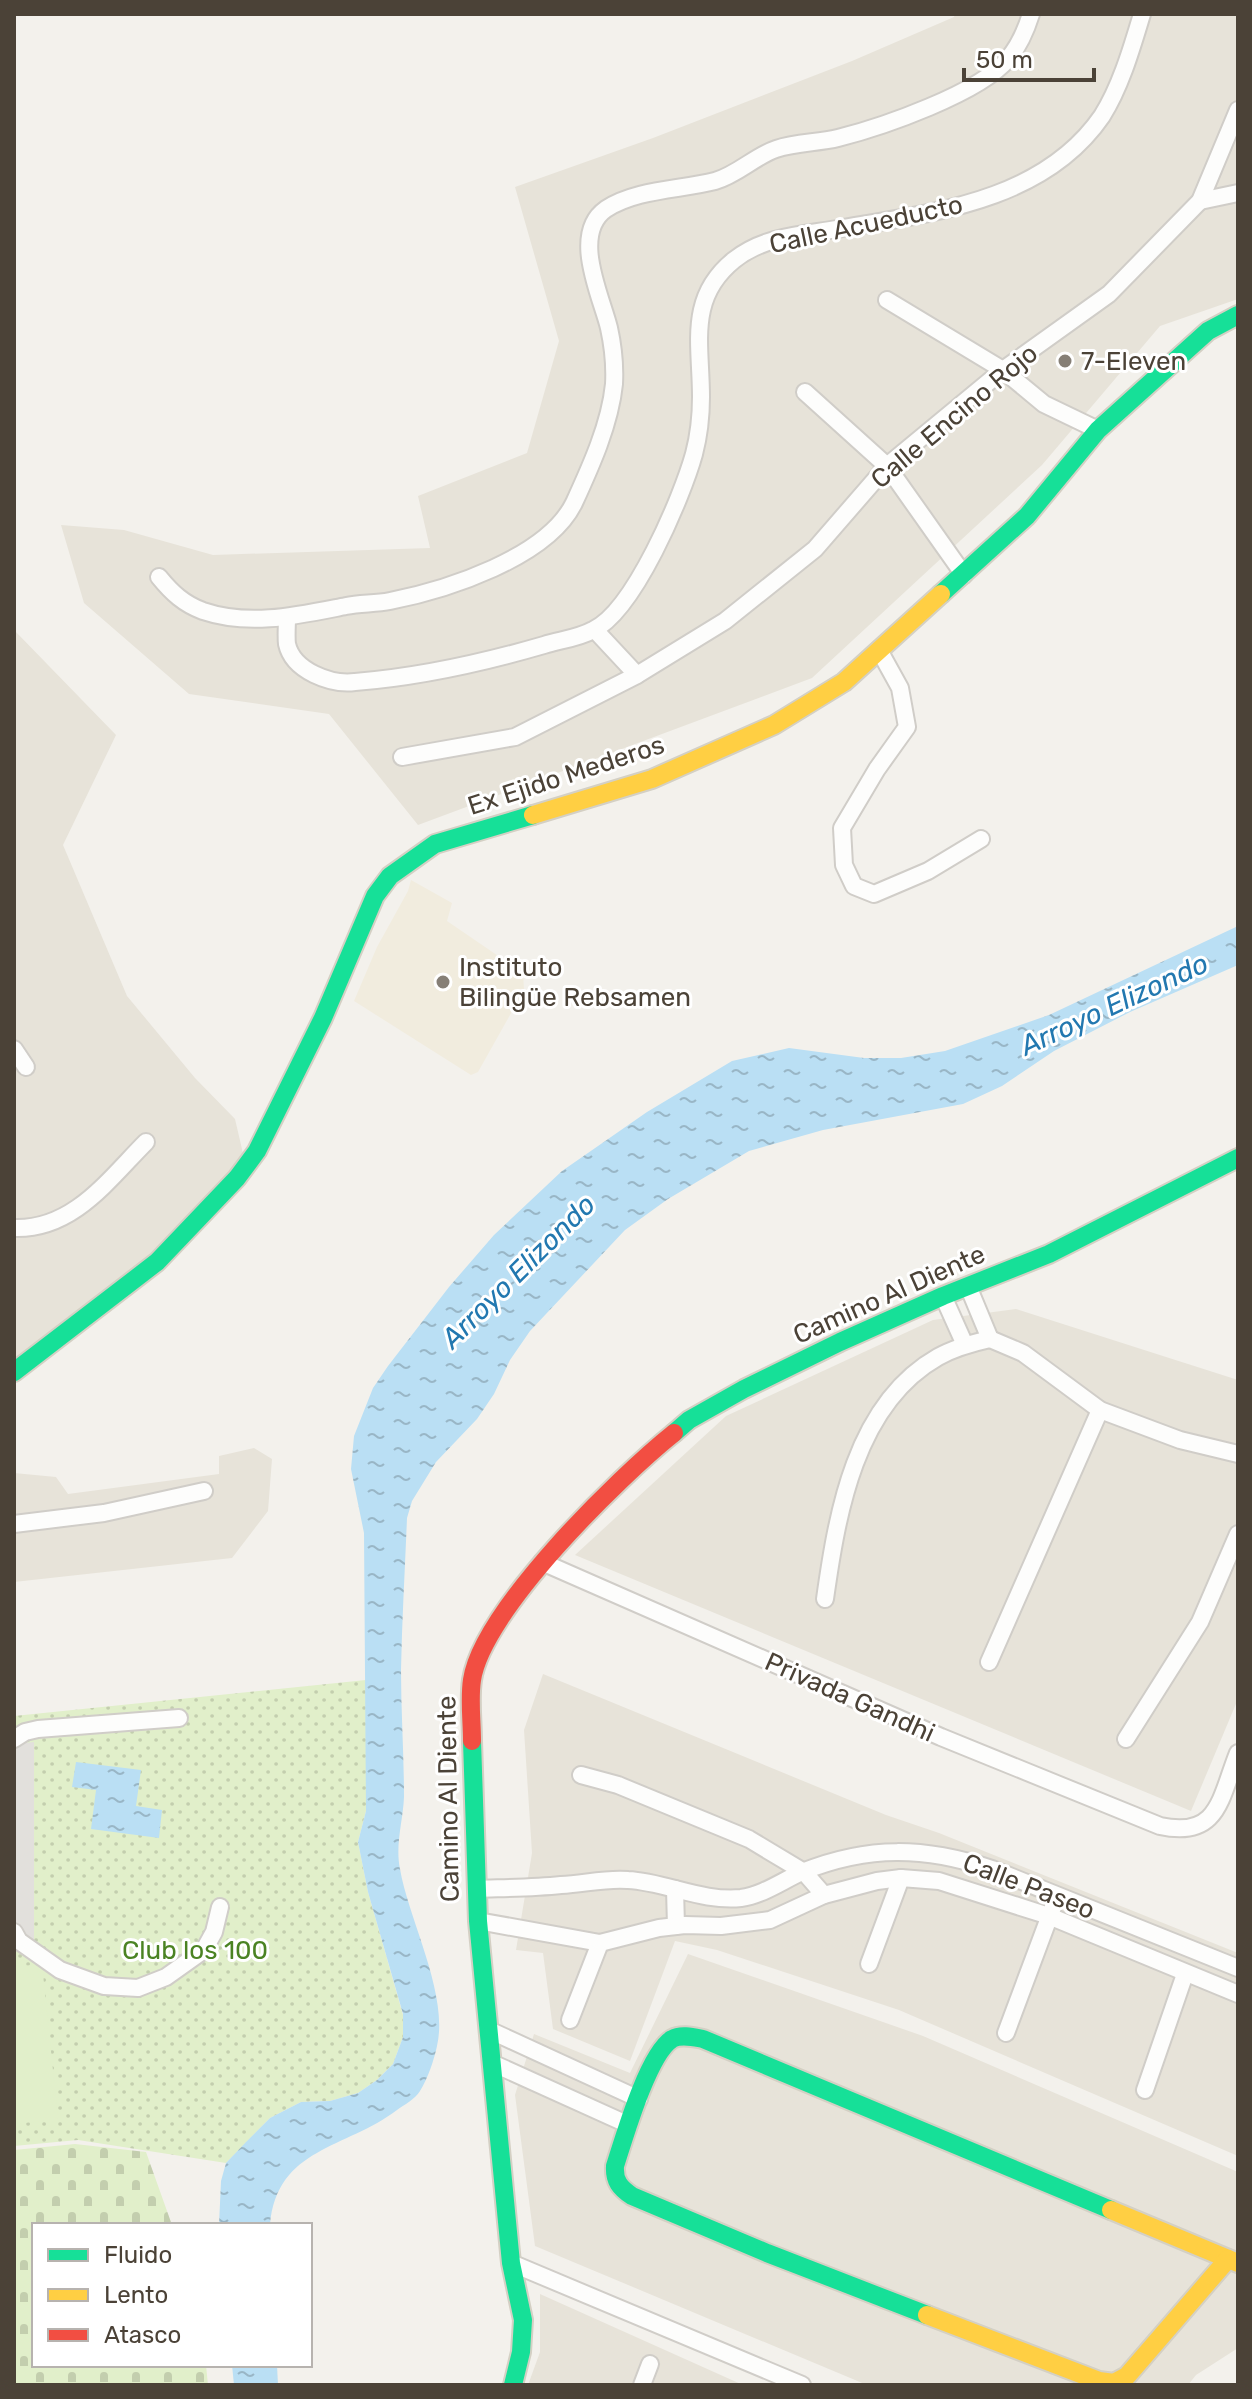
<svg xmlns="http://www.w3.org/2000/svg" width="1252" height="2399" font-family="Rubik,sans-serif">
<defs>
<pattern id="cemetery-stones" width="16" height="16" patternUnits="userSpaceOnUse" patternTransform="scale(2)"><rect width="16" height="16" fill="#e1efca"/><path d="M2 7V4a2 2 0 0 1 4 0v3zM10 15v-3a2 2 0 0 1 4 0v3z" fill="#c3ceae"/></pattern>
<pattern id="park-dots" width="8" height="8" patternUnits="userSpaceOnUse" patternTransform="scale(2)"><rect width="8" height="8" fill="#e1efca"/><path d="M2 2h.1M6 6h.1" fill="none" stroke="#c3ceae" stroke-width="1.8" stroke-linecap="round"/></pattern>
<pattern id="water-ripples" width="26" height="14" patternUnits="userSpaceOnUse" patternTransform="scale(2)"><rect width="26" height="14" fill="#badff4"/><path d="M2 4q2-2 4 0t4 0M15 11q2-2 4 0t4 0" fill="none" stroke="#99b6c6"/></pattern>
</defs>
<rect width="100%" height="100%" fill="#f3f1ec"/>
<g fill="#e7e3d9">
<path d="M 955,14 L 1238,14 L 1238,299 L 1160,326 L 1042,465 L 812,678 L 418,825 L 329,714 L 189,694 L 84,603 L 61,525 L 124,530 L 213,555 L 430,548 L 418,496 L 527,453 L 559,341 L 515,187 L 653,138 L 852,61 L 954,17 Z"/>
<path d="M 14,630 L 116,735 L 63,845 L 127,996 L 195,1078 L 235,1119 L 245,1162 L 206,1206 L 14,1379 Z"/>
<path d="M 1016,1309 L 1238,1380 L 1238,1699 L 1191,1811 L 575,1555 L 726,1416 L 933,1320 Z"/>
<path d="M 254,1448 L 272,1459 L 268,1511 L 232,1558 L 14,1582 L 14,1473 L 56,1477 L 68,1494 L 219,1474 L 219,1456 Z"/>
<path d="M 543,1674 L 886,1815 L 939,1833 L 1238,1953 L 1238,2156 L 899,2010 L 717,1950 L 675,1941 L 630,2061 L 553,2029 L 543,1953 L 516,1950 L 532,1853 L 524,1730 Z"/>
<path d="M 688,1954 L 923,2036 L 1238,2172 L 1238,2348 L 1196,2375 L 1188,2385 L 867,2385 L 535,2246 L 515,2095 L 534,2034 L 630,2073 Z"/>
<path d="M 540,2294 L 743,2385 L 528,2385 L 540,2352 Z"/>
</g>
<path fill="#f1ecde" d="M 411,880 L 452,903 L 447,921 L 523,973 L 524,990 L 478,1072 L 471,1075 L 354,1001 L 377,947 L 408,891 Z"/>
<path fill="url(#cemetery-stones)" d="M 75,2144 L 146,2152 L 172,2225 L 34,2225 L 34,2365 L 206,2365 L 208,2385 L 14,2385 L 14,2150 Z"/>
<path fill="url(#park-dots)" d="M 366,1680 L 366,1811 L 358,1842 L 368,1892 L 403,2015 L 403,2037 L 393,2064 L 377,2080 L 358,2093 L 330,2101 L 301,2102 L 270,2118 L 226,2163 L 78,2140 L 14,2146 L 14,1716 Z"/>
<path fill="#e1efca" d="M 42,1964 L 58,2119 L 14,2124 L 14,1967 Z"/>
<path fill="#e2e0dc" d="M 34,1742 L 34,1940 L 14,1943 L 14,1744 Z"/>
<g fill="url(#water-ripples)">
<path d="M 1238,926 L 1238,965 L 1130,1012 L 1054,1051 L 1002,1086 L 963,1104 L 823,1130 L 749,1151 L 668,1199 L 625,1230 L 530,1331 L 510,1360 L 494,1394 L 477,1419 L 436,1462 L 412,1501 L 407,1518 C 405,1569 402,1619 401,1670 C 401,1712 404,1755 404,1797 C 403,1821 395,1845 400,1869 C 409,1921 449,1994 437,2046 C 434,2060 428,2078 420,2091 C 415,2099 404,2105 397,2110 C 346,2149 277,2147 270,2225 L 219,2225 L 221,2181 L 226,2163 L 246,2142 L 270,2118 L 301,2102 L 330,2101 L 358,2093 L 377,2080 L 393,2064 L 403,2037 L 403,2014 L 368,1892 L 358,1842 L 366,1811 L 364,1533 L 351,1469 L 354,1436 L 373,1388 L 388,1366 L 449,1287 L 494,1235 L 562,1171 L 647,1112 L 732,1061 L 789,1048 L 864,1058 L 901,1058 L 945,1051 L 1049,1015 Z"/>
<path d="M 76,1762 L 141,1770 L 136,1806 L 162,1810 L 159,1838 L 91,1829 L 96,1790 L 72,1787 Z"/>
<path d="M 232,2365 L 277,2365 L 278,2385 L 234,2385 Z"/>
</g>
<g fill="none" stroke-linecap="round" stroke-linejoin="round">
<g stroke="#d0cdc8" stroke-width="20">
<g id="street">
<path d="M 1200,201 L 1238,193"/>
<path d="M 887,300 L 1003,370 L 1044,404 L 1098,430"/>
<path d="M 805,392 L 887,466 L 964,575"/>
<path d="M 159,577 C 172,593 184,604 203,611 C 250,627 300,615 346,606 C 360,603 375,604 390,601 C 446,590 547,558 574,503 C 591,466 610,424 614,384 C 615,365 613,346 609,328 C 602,298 570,234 606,209 C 637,189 680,190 715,181 C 737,175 755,156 776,149 C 796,142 818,143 838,138 C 882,127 980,93 1008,59 C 1019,46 1026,30 1031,14"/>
<path d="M 287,618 C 287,626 286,636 287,644 C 293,671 331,685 355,682 C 419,677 482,663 544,645 C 560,640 579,638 593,630 C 634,611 682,497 694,454 C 699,435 701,416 701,397 C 701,344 687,298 734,260 C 764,236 801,235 837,229 C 931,213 1043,202 1102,116 C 1121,86 1132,47 1142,14"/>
<path d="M 595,630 L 637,675"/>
<path d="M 879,650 L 900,688 L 907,727 L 877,769 L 842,828 L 844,865 L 854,886 L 874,894 L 928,871 L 981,839"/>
<path d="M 402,757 L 515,737 L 637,675 L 725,621 L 815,549 L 887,466 L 1003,370 L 1109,294 L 1200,201 L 1238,110"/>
<path d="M 14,1049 L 26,1067"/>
<path d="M 14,1228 C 73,1230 108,1180 146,1142"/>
<path d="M 968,1286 L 990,1339"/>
<path d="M 943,1296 L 965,1345"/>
<path d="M 990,1339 L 1023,1353 L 1100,1410 L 1180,1440 L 1238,1454"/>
<path d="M 14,1524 L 104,1513 L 204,1491"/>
<path d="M 542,1562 L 941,1737 L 1160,1826 C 1219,1839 1220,1798 1238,1753"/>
<path d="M 825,1599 C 837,1514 855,1404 938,1357 C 954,1348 972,1343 990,1339"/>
<path d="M 989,1662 L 1100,1410"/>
<path d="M 14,1739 L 25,1732 L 38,1729 L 179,1718"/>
<path d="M 1126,1739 L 1200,1622 L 1238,1534"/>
<path d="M 581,1775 L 618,1785 L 749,1839 L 804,1872 L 824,1895"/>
<path d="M 476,1889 C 504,1888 533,1888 561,1885 C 584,1884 605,1878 628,1880 C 666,1882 702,1902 741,1898 C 763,1895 782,1881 802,1872 C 869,1845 925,1847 992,1869 L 1238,1968"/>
<path d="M 675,1889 L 676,1926"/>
<path d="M 478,1921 L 600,1943 L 659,1928 L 685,1925 L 721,1926 L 770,1920 L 824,1895 L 877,1881 L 901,1878 L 939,1881 L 1049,1916 L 1238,1994"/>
<path d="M 14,1932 L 19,1941 L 60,1970 L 104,1986 L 138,1988 L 166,1977 L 204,1950 L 214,1932 L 220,1907"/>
<path d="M 869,1964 L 901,1878"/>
<path d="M 570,2020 L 600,1943"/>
<path d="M 489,2030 L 639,2099"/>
<path d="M 1006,2033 L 1053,1907"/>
<path d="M 492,2063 L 629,2125"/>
<path d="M 1145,2090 L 1185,1974"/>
<path d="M 511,2263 L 802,2385"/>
<path d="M 642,2385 L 650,2364"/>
</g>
</g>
<g stroke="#d4d0c4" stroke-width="22">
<g id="fast">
<path d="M 941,594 L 1027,516 L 1098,430 L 1208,331 L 1238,315"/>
<path d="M 14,1372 L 157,1262 L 237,1178 L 257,1151 L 323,1018 L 375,896 L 390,876 L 435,844 L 533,815"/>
<path d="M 674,1433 L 689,1420 L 744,1389 L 840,1342 L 943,1296 L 1049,1254 L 1238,1158"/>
<path d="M 472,1741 L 478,1921 L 511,2263 L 523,2320 L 521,2352 L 513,2385"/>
<path d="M 927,2315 L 767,2253 L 632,2196 C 620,2188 614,2181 615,2166 C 624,2138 648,2054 672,2039 C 681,2034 693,2037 703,2039 L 1111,2210"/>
</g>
</g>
<g stroke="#d4d0c4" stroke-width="22">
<g id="slow">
<path d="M 533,815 L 652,779 L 774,725 L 844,682 L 941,594"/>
<path d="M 1111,2210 L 1238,2263"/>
<path d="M 927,2315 L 1099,2381 L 1114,2383 L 1127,2376 L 1228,2259"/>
</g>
</g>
<g stroke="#d4d0c4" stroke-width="22">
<path id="jam" d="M 472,1741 C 472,1721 469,1699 472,1680 C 482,1611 619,1477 674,1433"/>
</g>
<use href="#street" stroke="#fdfdfc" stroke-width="16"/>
<use href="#fast" stroke="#16e098" stroke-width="18"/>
<use href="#slow" stroke="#ffcf43" stroke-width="18"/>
<use href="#jam" stroke="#f24e42" stroke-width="18"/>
</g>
<g fill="#867f76" stroke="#fff" stroke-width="3">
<circle cx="1065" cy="361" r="8"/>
<circle cx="443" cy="982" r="8"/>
</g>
<g text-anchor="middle" stroke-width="6" stroke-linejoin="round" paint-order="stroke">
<g font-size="26" fill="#4b4237" stroke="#fff">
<text transform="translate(866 224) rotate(-12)" y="9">Calle Acueducto</text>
<text transform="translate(954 416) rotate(-40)" y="9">Calle Encino Rojo</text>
<text transform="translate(566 775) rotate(-18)" y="9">Ex Ejido Mederos</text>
<text transform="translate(889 1294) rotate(-24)" y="9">Camino Al Diente</text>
<text transform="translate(850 1697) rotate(24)" y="9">Privada Gandhi</text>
<text transform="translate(448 1799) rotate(-91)" y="9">Camino Al Diente</text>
<text transform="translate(1029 1886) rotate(21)" y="9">Calle Paseo</text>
</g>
<g font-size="26" fill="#4b4237" stroke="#fff" text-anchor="start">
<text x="1081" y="370">7-Eleven</text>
<text x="459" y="976">Instituto<tspan x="459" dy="30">Bilingüe Rebsamen</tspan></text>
</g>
<g font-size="26" fill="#4b8323" stroke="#fff">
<text x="195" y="1959">Club los 100</text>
</g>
<g font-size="28" font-style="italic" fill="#2278b0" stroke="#fff">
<text transform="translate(1114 1004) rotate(-25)" y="10">Arroyo Elizondo</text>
<text transform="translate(518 1271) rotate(-45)" y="10">Arroyo Elizondo</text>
</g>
</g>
<rect width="1252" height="2399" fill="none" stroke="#4b4237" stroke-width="32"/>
<rect x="32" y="2223" width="280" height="144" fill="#ffffff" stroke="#b7b3af" stroke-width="2"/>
<rect x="48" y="2249" width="40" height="12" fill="#16e098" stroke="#b7b3af" stroke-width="2"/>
<text x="104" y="2263" font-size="24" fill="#4b4237">Fluido</text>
<rect x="48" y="2289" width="40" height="12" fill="#ffcf43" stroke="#b7b3af" stroke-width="2"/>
<text x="104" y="2303" font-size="24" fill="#4b4237">Lento</text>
<rect x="48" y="2329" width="40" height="12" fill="#f24e42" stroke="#b7b3af" stroke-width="2"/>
<text x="104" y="2343" font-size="24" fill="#4b4237">Atasco</text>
<path d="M964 68v12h130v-12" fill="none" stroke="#4b4237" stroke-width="4"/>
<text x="976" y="68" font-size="24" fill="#4b4237" stroke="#ffffff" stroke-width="6" paint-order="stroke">50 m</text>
</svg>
